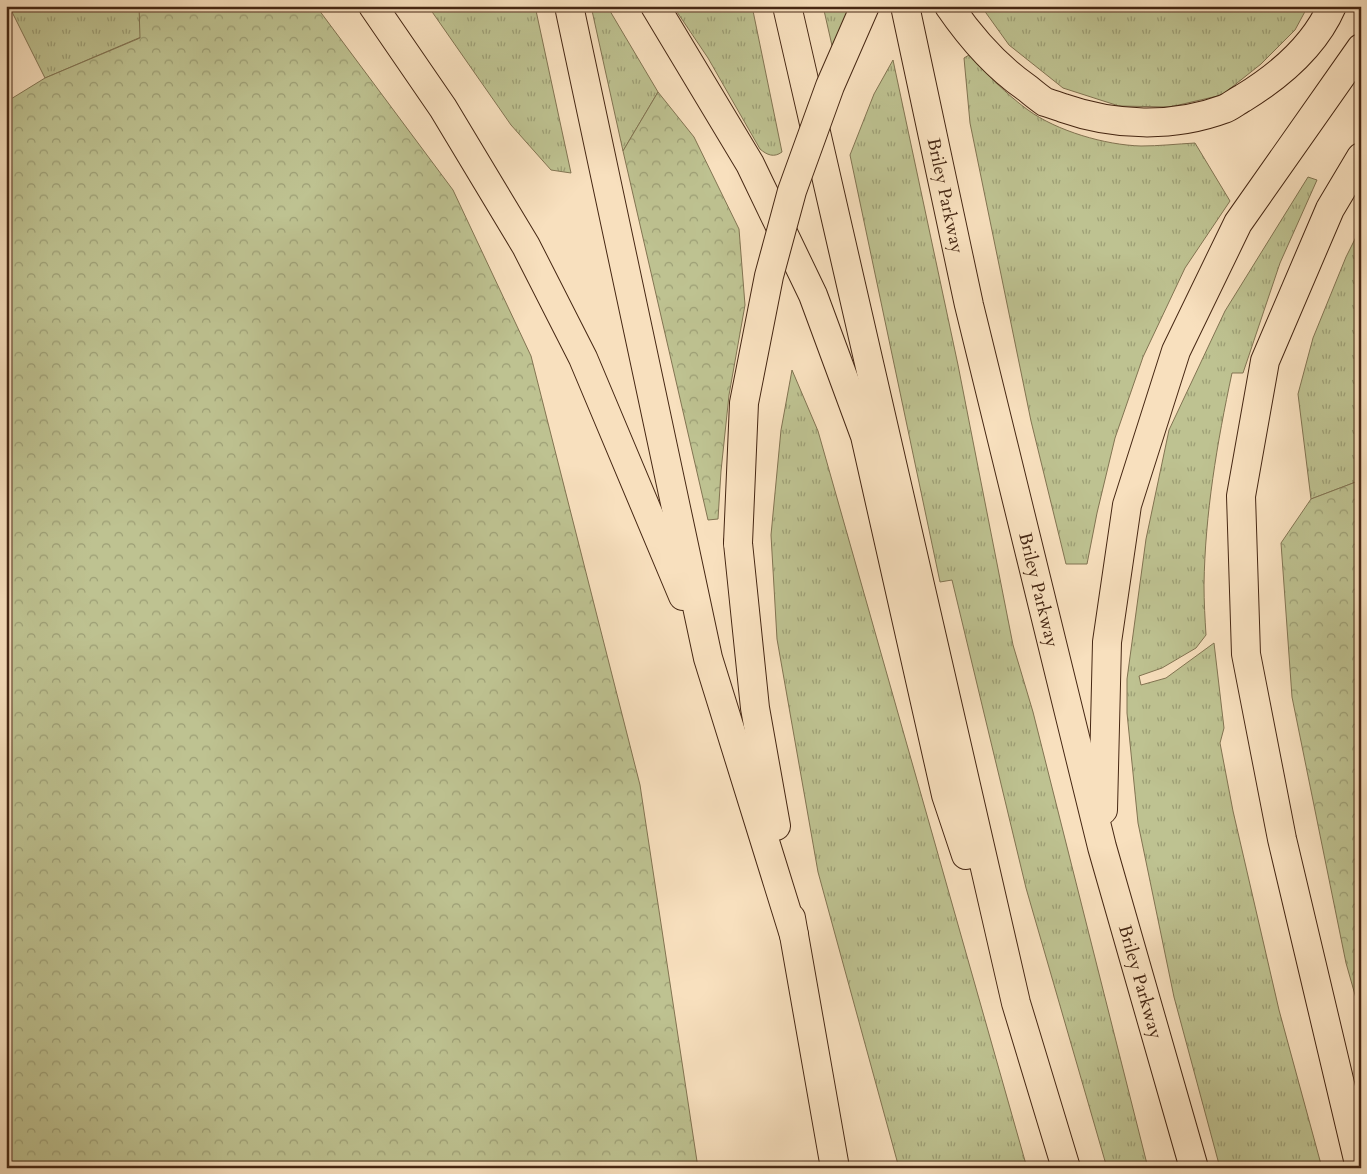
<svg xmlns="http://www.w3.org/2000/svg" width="1367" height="1174" font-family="Cardo,serif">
<defs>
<pattern id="grass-tufts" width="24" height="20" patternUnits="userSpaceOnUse" patternTransform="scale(1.25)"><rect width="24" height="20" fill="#bec291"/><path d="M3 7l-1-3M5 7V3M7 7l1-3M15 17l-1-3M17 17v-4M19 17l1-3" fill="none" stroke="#9c9e75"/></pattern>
<pattern id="forest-crowns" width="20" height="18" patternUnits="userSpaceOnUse" patternTransform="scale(1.25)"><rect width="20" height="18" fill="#bec291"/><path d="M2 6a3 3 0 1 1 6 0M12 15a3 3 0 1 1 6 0" fill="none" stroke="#9c9e75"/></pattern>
</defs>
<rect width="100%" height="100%" fill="#f8e0be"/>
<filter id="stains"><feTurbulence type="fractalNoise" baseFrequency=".004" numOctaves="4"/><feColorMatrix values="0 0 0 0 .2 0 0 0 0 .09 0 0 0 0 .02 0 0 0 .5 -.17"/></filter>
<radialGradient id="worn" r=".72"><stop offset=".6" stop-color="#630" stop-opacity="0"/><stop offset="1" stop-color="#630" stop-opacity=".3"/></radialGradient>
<g fill="url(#grass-tufts)" stroke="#827452">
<path d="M 9,6 L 139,6 L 141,37 L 45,78 Z"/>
<path d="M 428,6 L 535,6 L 571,173 L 551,170 L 511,125 Z"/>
<path d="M 591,6 L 607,6 L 658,92 L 623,151 Z"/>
<path d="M 673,6 L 752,6 L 782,152 C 774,158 767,155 760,149 L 708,58 Z"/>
<path d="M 823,6 L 855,6 L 833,50 Z"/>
<path d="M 981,6 L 1308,6 L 1295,30 L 1261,64 L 1222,95 L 1170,107 L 1119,106 L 1063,88 L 1009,45 Z"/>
<path d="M 969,55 C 987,74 1006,94 1028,110 C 1057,131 1105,145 1141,146 C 1159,146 1177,144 1195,143 L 1230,201 L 1185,268 L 1143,357 L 1115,438 L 1097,513 L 1087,564 L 1066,564 L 1031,421 L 970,123 L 964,58 Z"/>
<path d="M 893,60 L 958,365 L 1013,645 L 1033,712 L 1148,1168 L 1107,1168 L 1026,888 L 952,580 L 940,582 L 850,155 L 874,94 Z"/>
<path d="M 1308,177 L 1317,180 L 1280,263 L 1243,373 L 1232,373 C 1217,443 1205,514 1204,585 C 1204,602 1205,619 1206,635 L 1196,648 L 1162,668 L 1139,676 L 1141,685 L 1166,678 L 1214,643 L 1224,728 L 1220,743 L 1233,811 L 1279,1010 L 1322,1168 L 1220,1168 L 1174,997 L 1138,823 L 1127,713 L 1127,679 L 1146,539 L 1169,430 L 1225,311 Z"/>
<path d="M 1361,227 L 1361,480 L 1311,499 L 1298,394 L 1313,338 L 1346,257 Z"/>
<path d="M 792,370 L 818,431 L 1027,1168 L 899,1168 L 818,872 L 777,639 L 771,535 L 781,430 Z"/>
</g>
<g fill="url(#forest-crowns)" stroke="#827452">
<path d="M 139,6 L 316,6 L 453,190 L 531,356 L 640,785 L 698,1168 L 6,1168 L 6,102 L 45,78 L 140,38 Z"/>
<path d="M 658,92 L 694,137 L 739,229 L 745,305 L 729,395 L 721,471 L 718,519 L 708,520 L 623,151 Z"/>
<path d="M 1361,480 L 1361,1016 L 1346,963 L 1292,697 L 1281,543 L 1311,499 Z"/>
</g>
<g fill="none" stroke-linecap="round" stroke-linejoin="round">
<g stroke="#462713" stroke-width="30">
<g id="highway">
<path d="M 373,6 L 443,108 L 526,246 L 583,358 L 683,596"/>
<path d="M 569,6 L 708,658 L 794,935"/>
<path d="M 655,6 L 750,164 L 813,295 L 865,436 L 946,795 L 966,855"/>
<path d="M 787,6 L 1016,1003 L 1066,1168"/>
<path id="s1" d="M 905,6 L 969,305 L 1102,847 L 1194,1168"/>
<path d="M 949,6 C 971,38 995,66 1027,88 C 1033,93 1039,98 1045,102 C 1051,104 1058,106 1063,108 C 1114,126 1173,128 1224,109 C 1230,107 1237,101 1243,98 C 1279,76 1315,45 1332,6"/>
<path d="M 738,543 L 755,708 L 776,826"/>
<path d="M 1103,810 L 1107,642 L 1127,505 L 1176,351 L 1238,223 L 1361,48"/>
<path d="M 791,918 L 835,1168"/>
<path d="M 1360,1168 L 1282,839 L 1246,654 L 1241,496 L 1265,361 L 1330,209 L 1361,157"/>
</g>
</g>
<use href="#highway" stroke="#f8e0be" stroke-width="28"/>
<g stroke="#462713" stroke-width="30" stroke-linecap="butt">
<path id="highway-bridge" d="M 738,543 L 744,403 L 769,276 L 792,191 L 830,86 L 865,6"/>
</g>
<use href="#highway-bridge" stroke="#f8e0be" stroke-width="28"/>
</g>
<g text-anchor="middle" stroke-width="5" stroke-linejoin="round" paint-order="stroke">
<g font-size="18" fill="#462713" stroke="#faebd5">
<text dy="6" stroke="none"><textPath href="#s1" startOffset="194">Briley Parkway</textPath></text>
<text dy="6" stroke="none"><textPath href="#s1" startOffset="599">Briley Parkway</textPath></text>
<text dy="6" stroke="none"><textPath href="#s1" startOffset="1004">Briley Parkway</textPath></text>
</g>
</g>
<rect width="1367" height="1174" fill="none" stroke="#f8e0be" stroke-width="25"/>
<rect x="8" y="8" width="1352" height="1159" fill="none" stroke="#462713" stroke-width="2.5"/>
<rect x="12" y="12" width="1342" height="1149" fill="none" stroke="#462713"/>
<rect width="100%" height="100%" filter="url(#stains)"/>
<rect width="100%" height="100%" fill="url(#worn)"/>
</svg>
